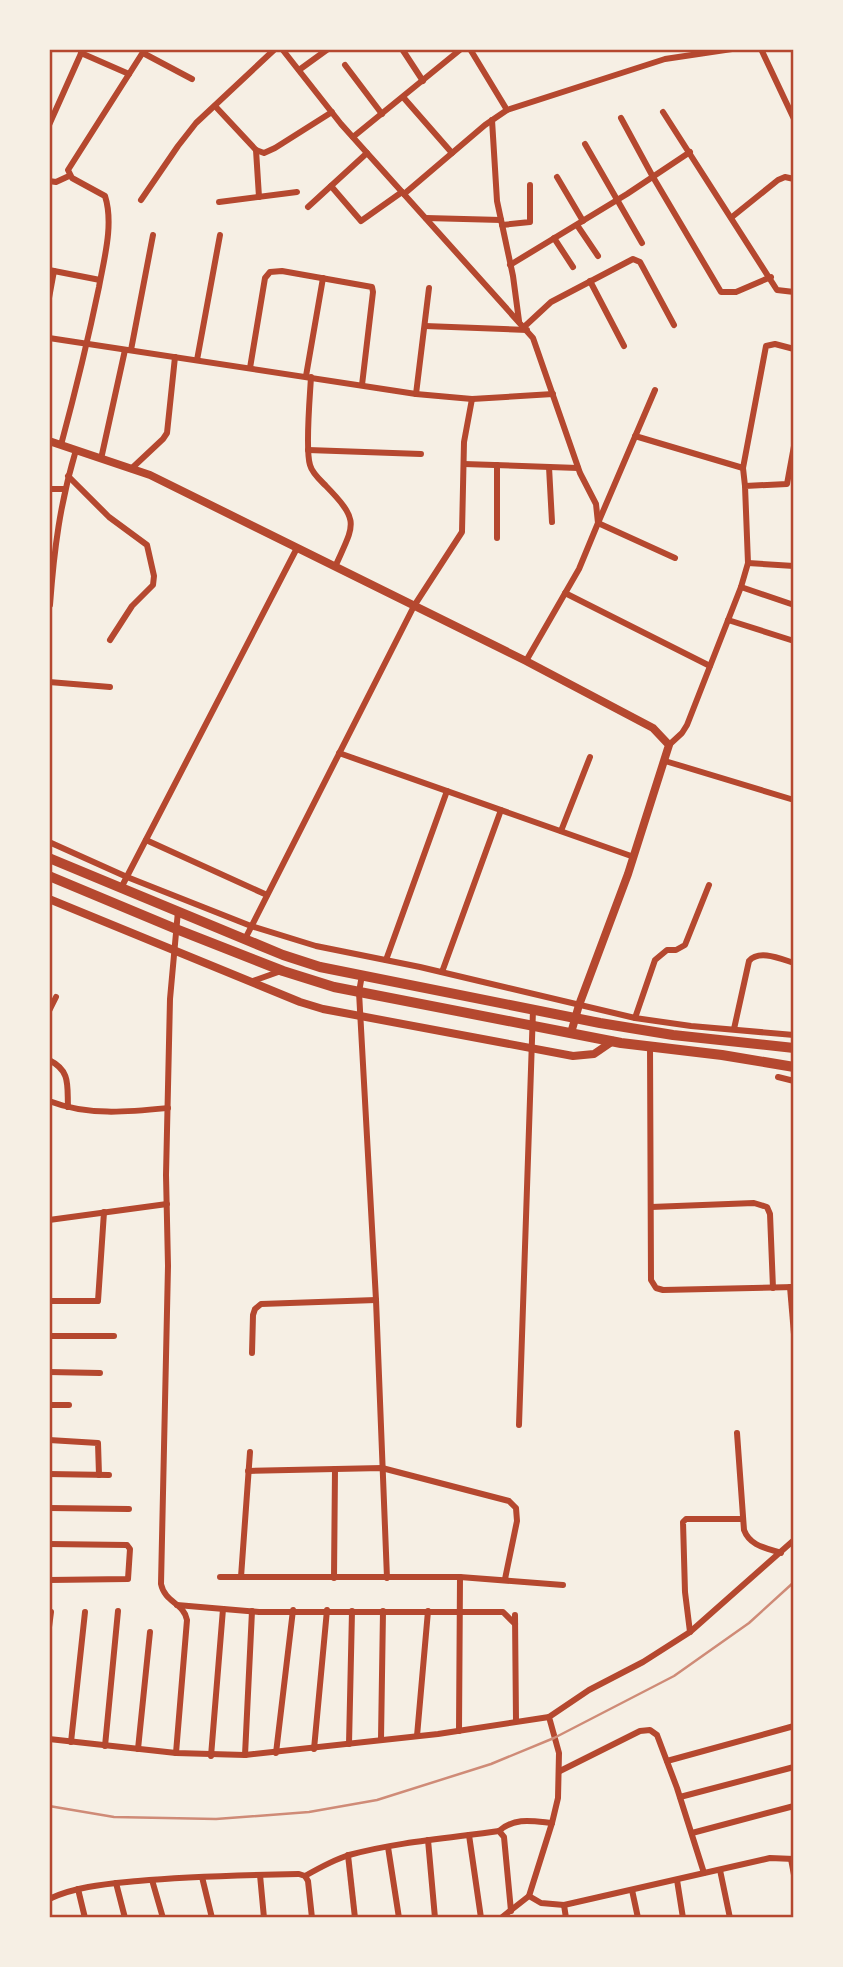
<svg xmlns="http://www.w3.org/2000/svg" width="843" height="1967" font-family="Mulish,sans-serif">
<rect width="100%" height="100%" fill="#f6efe4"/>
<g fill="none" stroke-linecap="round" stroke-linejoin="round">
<g stroke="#b5482f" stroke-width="6">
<path d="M 282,49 L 341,124 L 533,338 L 580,473 L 596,504 L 598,523 L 579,569 L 526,661"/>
<path d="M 402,49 L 423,81"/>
<path d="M 470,49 L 507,110"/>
<path d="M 761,49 L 794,119"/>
<path d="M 81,53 L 129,74"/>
<path d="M 143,53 L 192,79"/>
<path d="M 345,65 L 382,114"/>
<path d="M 299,70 L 328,49"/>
<path d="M 403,97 L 452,153"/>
<path d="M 215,106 L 256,150 L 264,153 L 275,148 L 332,112"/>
<path d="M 663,112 L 777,290 L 794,292"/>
<path d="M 621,118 L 653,177 L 721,292 L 736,292 L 771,277"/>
<path d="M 492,120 L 497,201 L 513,276 L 519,321"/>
<path d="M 49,125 L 83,49"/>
<path d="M 353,137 L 461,49"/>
<path d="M 585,144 L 642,243"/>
<path d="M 256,150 L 259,197"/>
<path d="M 557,177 L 583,221"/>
<path d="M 49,181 L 56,182 L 69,176"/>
<path d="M 331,186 L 361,221 L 402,192"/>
<path d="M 404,194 L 485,125 L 507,110 L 665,59 L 732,49"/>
<path d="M 141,200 L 178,146 L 196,123 L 275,49"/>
<path d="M 219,202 L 297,192"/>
<path d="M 308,207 L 367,153"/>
<path d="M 732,217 L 778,180 L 785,177 L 794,179"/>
<path d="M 426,218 L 501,220"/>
<path d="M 502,225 L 530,222 L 530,185"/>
<path d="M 577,225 L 598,256"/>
<path d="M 554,238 L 573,267"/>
<path d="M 510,265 L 627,194 L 690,152"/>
<path d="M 49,270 L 100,280"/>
<path d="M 590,281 L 624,346"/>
<path d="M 49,298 L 54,271"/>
<path d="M 425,326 L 527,330"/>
<path d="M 524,327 L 551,302 L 633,259 L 640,262 L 674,325"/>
<path d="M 49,338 L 416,394 L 472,399 L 553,394"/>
<path d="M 131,350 L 153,235"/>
<path d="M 197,360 L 220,235"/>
<path d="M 250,368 L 265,278 L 270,272 L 282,271 L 372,287 L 373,292 L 362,385"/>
<path d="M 306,376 L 323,278"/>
<path d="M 311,377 C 310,396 305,449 310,465 C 312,473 320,480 326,486 C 361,522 354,524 335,567"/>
<path d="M 655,390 L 598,523 L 675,558"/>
<path d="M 416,394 L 429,288"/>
<path d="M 635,436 L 743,468"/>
<path d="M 61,445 C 75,393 88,340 99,287 C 104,259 114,224 105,196 L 72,178 L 68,170 L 145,49"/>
<path d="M 308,450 L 421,454"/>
<path d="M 101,459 L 125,350"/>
<path d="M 464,464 L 578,468"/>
<path d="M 549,467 L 552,522"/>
<path d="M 131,469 L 163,439 L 167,433 L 175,357"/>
<path d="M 68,476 L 109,517 L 147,545 L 154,576 L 153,585 L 132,606 L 110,640"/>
<path d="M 745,486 L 743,468 L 766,346 L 775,344 L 794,349"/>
<path d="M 49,489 L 64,489"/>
<path d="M 497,538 L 497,465"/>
<path d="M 748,563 L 794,566"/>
<path d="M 741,587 L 794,605"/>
<path d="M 565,593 L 710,666"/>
<path d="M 50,605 C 54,550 60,503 76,450"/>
<path d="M 728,620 L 794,641"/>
<path d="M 49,682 L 110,687"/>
<path d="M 669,745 L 682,733 L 687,725 L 741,587 L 748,563 L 745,486 L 787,484 L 794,446"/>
<path d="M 339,753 L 634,857"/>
<path d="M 665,761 L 794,800"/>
<path d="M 561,831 L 590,757"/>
<path d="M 146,840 L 267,895"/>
<path d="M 49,842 L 127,877 L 251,926 L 316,946 L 420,967 L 635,1018 L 691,1026 L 794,1035"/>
<path d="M 121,888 L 297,548"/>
<path d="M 245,939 L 414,606 L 462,532 L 464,442 L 472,399"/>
<path d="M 386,960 L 447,791"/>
<path d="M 442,972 L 501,810"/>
<path d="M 362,975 L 359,992 L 376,1300 L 387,1578"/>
<path d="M 250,982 L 281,971"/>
<path d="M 49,1011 L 56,997"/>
<path d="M 635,1018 L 655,960 L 667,950 L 676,950 L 685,945 L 709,885"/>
<path d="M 734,1029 L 749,961 C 759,949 781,959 794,963"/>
<path d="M 650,1046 L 651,1280 L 656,1288 L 663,1290 L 794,1287"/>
<path d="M 49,1060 C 71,1071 67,1085 68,1107"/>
<path d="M 778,1077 L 794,1081"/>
<path d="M 49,1101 C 88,1116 127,1112 168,1108"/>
<path d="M 651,1207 L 754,1203 L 767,1207 L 770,1214 L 773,1288"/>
<path d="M 49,1220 L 167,1204"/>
<path d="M 790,1287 L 794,1334"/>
<path d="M 49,1301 L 98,1301 L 104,1212"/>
<path d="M 49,1336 L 114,1336"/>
<path d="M 252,1353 L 253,1315 L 255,1309 L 261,1304 L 376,1300"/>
<path d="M 49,1372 L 100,1373"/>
<path d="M 49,1405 L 69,1405"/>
<path d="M 519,1425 L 533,1010"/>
<path d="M 737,1433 L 744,1530 C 750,1546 766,1548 781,1553"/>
<path d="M 49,1440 L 98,1443 L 99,1475"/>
<path d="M 248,1471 L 382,1468 L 509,1501 L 516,1508 L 517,1521 L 505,1579"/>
<path d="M 49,1474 L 109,1475"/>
<path d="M 49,1508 L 129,1509"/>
<path d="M 49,1544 L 127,1545 L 130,1549 L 128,1579 L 49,1580"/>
<path d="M 220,1577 L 460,1577 L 563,1585"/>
<path d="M 241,1577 L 250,1452"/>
<path d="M 334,1578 L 335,1469"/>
<path d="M 177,1605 L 259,1612 L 503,1612 L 515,1624"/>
<path d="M 515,1615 L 516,1721"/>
<path d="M 49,1627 L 51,1612"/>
<path d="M 690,1632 L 685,1592 L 683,1522 L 686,1519 L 743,1519"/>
<path d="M 459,1731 L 460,1577"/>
<path d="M 417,1736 L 428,1611"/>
<path d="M 49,1739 L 176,1753 L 245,1755 L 438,1734 L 549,1717"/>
<path d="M 381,1739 L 383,1611"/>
<path d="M 71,1742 L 85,1612"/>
<path d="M 349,1744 L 352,1611"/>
<path d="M 105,1746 L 118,1611"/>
<path d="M 138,1749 L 150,1632"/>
<path d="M 314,1749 L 327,1610"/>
<path d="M 176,1753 L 187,1620 C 184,1603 165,1603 161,1584 L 168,1266 L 166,1175 L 170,999 L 178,911"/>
<path d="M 276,1753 L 293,1610"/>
<path d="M 245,1755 L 252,1611"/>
<path d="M 211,1756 L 223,1609"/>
<path d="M 667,1761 L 794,1726"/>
<path d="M 560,1771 L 640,1731 L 650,1730 L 657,1735 L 677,1788 L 704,1873"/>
<path d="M 680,1797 L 794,1767"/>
<path d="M 499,1831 C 515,1817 532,1821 552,1823"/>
<path d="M 692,1833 L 794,1806"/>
<path d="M 469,1835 L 481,1918"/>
<path d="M 428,1840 L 435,1918"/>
<path d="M 388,1847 L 399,1918"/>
<path d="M 348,1855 L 355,1918"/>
<path d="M 791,1859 L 794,1875"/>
<path d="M 720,1870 L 730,1918"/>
<path d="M 260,1875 L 264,1918"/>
<path d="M 305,1876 C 319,1868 333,1860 349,1855 C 397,1842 449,1838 499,1831 L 504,1837 L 511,1911"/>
<path d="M 202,1877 L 212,1918"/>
<path d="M 152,1880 L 163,1918"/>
<path d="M 677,1880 L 683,1918"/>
<path d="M 116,1883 L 125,1918"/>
<path d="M 78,1889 L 85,1918"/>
<path d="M 632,1890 L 638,1918"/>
<path d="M 529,1896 L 541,1903 L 564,1905 L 770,1858 L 794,1859"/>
<path d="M 49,1899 C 76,1886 108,1884 138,1881 C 192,1876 246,1875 299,1874 L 305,1876 L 308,1881 L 312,1918"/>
<path d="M 564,1905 L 566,1918"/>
<path d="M 501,1918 L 529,1896 L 552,1823 L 558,1798 L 559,1753 L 549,1717 L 589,1690 L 643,1662 L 690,1632 L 794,1540"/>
</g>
<g stroke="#b5482f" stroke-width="8">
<path d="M 49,441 L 150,475 L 526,661 L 653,728 L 669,745 L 628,874 L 579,1005 L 571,1033"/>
<path d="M 49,899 L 300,1002 L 323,1009 L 573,1056 L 594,1054 L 613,1041"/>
</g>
<g stroke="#b5482f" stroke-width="10">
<path d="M 49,858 L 283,955 L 320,967 L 600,1023 L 673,1035 L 794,1048"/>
<path d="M 49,876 L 176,929 L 283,971 L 334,987 L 621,1043 L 722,1055 L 794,1067"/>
</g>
<path stroke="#cf8b77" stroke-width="2.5" d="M 49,1806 L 114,1817 L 216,1819 L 309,1812 L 377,1800 L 491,1764 L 554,1738 L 674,1676 L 749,1623 L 794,1582"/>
</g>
<rect width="843" height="1967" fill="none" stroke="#f6efe4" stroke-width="102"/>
<rect x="51" y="51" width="741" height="1865" fill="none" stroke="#b5482f" stroke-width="2.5"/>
</svg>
